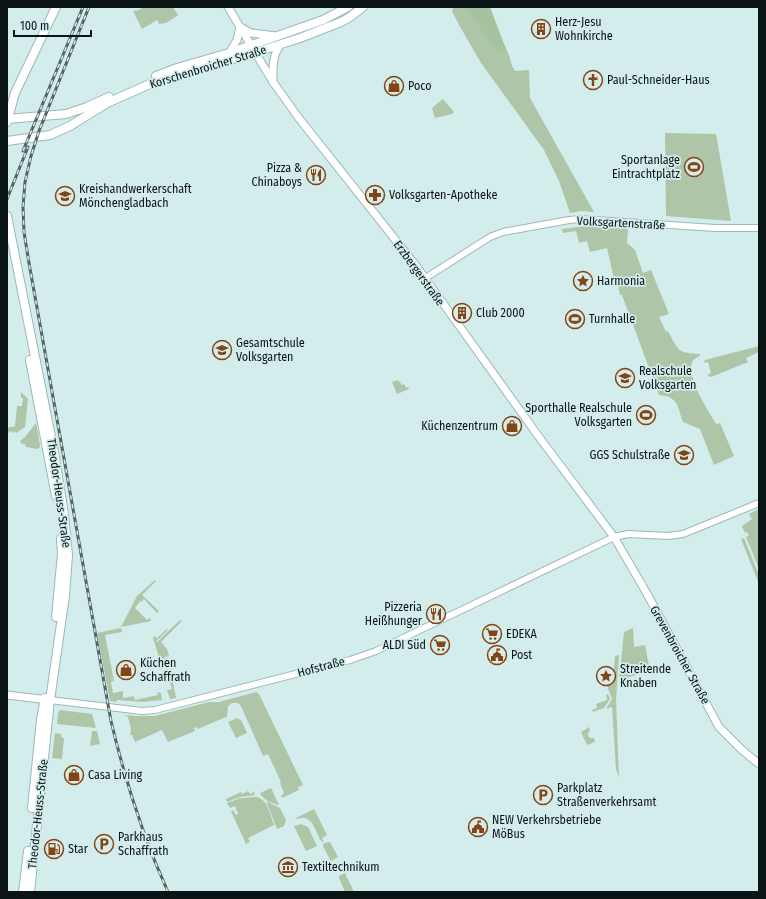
<svg xmlns="http://www.w3.org/2000/svg" width="766" height="899" font-family="'Fira Sans Condensed',sans-serif">
<rect width="100%" height="100%" fill="#d3eded"/>
<g fill="#aec5a8">
<path d="M 143,7 L 173,7 L 178,15 L 166,23 L 159,24 L 157,20 L 142,29 L 133,11 L 139,10 Z"/>
<path d="M 453,7 L 490,7 L 498,32 L 509,55 L 512,66 L 515,71 L 529,70 L 530,98 L 594,212 L 582,211 L 570,213 L 559,181 L 544,150 L 481,63 L 459,25 L 452,11 Z"/>
<path d="M 443,99 L 454,112 L 452,114 L 435,118 L 432,108 Z"/>
<path d="M 665,133 L 716,134 L 731,221 L 666,216 Z"/>
<path d="M 587,226 L 628,229 L 627,243 L 635,250 L 643,273 L 651,270 L 669,314 L 659,317 L 666,332 L 668,331 C 679,351 677,353 700,354 L 700,356 C 697,357 694,359 692,362 C 686,377 708,410 716,424 L 720,423 L 734,456 L 714,465 L 700,429 L 683,422 C 677,406 679,397 659,395 L 622,295 L 620,295 L 617,280 L 614,279 L 607,248 L 590,252 L 587,241 L 579,243 L 576,231 L 563,233 L 562,229 Z"/>
<path d="M 759,346 L 759,352 L 746,358 L 748,362 L 711,377 L 708,376 L 708,374 L 711,373 L 708,362 L 704,363 L 705,360 Z"/>
<path d="M 398,380 L 402,385 L 404,384 L 406,388 L 408,387 L 409,389 L 397,394 L 392,382 Z"/>
<path d="M 21,392 L 28,399 L 25,427 L 16,433 L 15,431 L 13,433 L 11,431 L 8,433 L 7,429 L 10,427 L 14,427 L 15,426 L 17,406 L 22,406 L 23,398 L 21,398 Z"/>
<path d="M 36,423 L 40,445 L 40,447 L 38,449 L 26,447 L 25,444 L 22,444 L 20,441 L 25,437 Z"/>
<path d="M 759,509 L 759,569 L 746,537 L 749,536 L 747,532 L 745,533 L 742,526 L 752,519 L 749,514 Z"/>
<path d="M 744,538 L 759,575 L 759,584 L 741,539 Z"/>
<path d="M 155,580 L 156,581 L 142,595 L 159,611 L 157,613 L 144,599 L 141,602 L 140,601 L 135,608 L 147,620 L 150,618 L 151,621 L 121,627 L 137,596 Z"/>
<path d="M 180,620 L 182,621 L 161,642 L 167,649 L 169,656 L 164,657 L 173,682 L 176,698 L 170,699 L 167,690 L 172,689 L 164,659 L 160,660 L 153,638 L 154,636 L 157,638 L 167,629 L 168,630 L 156,641 L 157,642 Z"/>
<path d="M 121,628 L 122,632 L 105,635 L 114,681 L 111,682 L 113,693 L 123,691 L 123,698 L 134,696 L 135,700 L 158,695 L 157,692 L 161,693 L 162,700 L 143,702 L 117,700 L 116,702 L 110,701 L 97,633 Z"/>
<path d="M 633,628 L 634,647 L 645,645 L 650,671 L 619,680 L 624,632 Z"/>
<path d="M 619,655 L 616,700 L 619,777 L 616,769 L 612,707 L 606,709 L 612,699 L 605,681 L 613,678 L 613,683 L 615,656 Z"/>
<path d="M 256,692 L 259,694 L 303,785 L 298,787 L 299,790 L 282,798 L 281,796 L 284,793 L 280,783 L 281,782 L 268,754 L 263,756 L 241,706 L 238,703 L 232,703 L 228,706 L 227,717 L 226,717 L 198,729 L 196,727 L 194,728 L 195,731 L 168,742 L 162,730 L 135,742 L 132,735 L 130,735 L 131,729 L 128,717 L 124,715 L 136,716 L 155,716 L 209,702 L 219,702 Z"/>
<path d="M 608,694 L 610,699 L 604,708 L 593,712 L 592,710 L 597,708 L 596,704 L 607,700 L 606,695 Z"/>
<path d="M 60,710 L 92,714 L 96,728 L 57,724 L 58,713 Z"/>
<path d="M 237,718 L 241,720 L 247,733 L 236,738 L 228,722 Z"/>
<path d="M 589,727 L 590,731 L 588,733 L 588,735 L 590,738 L 594,738 L 595,742 L 587,745 L 581,732 Z"/>
<path d="M 92,731 L 97,731 L 100,744 L 90,746 Z"/>
<path d="M 55,733 L 61,734 L 61,737 L 64,738 L 62,759 L 52,758 Z"/>
<path d="M 271,788 L 279,805 L 278,805 C 272,803 263,800 260,793 Z"/>
<path d="M 248,791 L 250,794 L 254,792 L 255,795 L 240,797 L 227,802 L 226,799 L 241,792 L 242,794 Z"/>
<path d="M 256,797 C 268,799 270,815 274,825 L 248,838 L 250,842 L 246,844 L 231,811 L 233,810 L 236,815 L 238,814 L 235,806 L 230,808 L 227,803 L 240,798 Z"/>
<path d="M 266,801 L 280,808 L 286,820 L 284,826 L 277,829 Z"/>
<path d="M 314,809 L 327,835 L 322,838 L 324,842 L 321,841 C 317,834 313,819 304,818 C 301,817 298,819 294,819 Z"/>
<path d="M 301,824 L 308,827 L 317,846 L 306,851 L 294,826 Z"/>
<path d="M 330,842 L 338,857 L 333,860 L 333,861 L 330,860 L 323,846 L 324,843 Z"/>
<path d="M 345,873 L 354,892 L 345,892 L 339,878 L 339,876 Z"/>
</g>
<path fill="#a6c39f" d="M 466,7 L 490,7 L 506,49 L 501,54 L 495,49 Z"/>
<g fill="none" stroke-linecap="round" stroke-linejoin="round">
<g stroke="#9eb7b7" stroke-width="8">
<g id="tertiary">
<path d="M 424,279 L 490,237 L 503,232 L 569,220 L 580,219 L 715,228 L 759,228"/>
<path d="M 50,700 L 142,711 L 155,710 L 350,660 L 376,651 L 614,537 L 628,534 L 668,536 L 683,534 L 759,503"/>
</g>
</g>
<g stroke="#9eb7b7" stroke-width="9">
<g id="secondary">
<path d="M 228,7 L 273,82 L 298,117 L 417,267 L 539,437 L 614,537 L 646,592 L 719,727 L 742,750 L 759,764"/>
<path d="M 242,28 L 251,33 L 276,36"/>
<path d="M 229,53 L 237,40 L 240,27"/>
<path d="M 273,82 C 273,69 272,58 279,46"/>
<path d="M 7,695 L 49,700"/>
</g>
</g>
<g stroke="#9eb7b7" stroke-width="10">
<g id="primary">
<path d="M 156,76 L 177,68 L 229,53 L 323,20 L 348,7"/>
<path d="M 7,119 L 66,114 L 87,107 L 109,97"/>
<path d="M 7,122 L 15,93 L 56,7"/>
<path d="M 7,141 L 50,135 L 70,126 L 107,103 L 161,79 L 238,58 L 300,38 L 341,22 L 350,17 L 363,7"/>
<path d="M 7,216 L 54,452 L 64,514 L 68,555 L 65,596 L 50,700 L 30,892"/>
<path d="M 30,360 L 56,496"/>
<path d="M 56,617 L 62,554 L 61,539"/>
<path d="M 32,808 L 41,720 L 45,698"/>
<path d="M 23,892 L 28,851"/>
</g>
</g>
<use href="#tertiary" stroke="#fff" stroke-width="6"/>
<use href="#secondary" stroke="#fff" stroke-width="7"/>
<use href="#primary" stroke="#fff" stroke-width="8"/>
<g stroke="#546363" stroke-width="3">
<g id="rail">
<path d="M 89,7 L 39,131 L 31,156 L 25,182 L 23,207 L 24,232 L 29,263 L 111,721 C 125,780 143,837 168,892"/>
<path d="M 23,151 L 83,7"/>
<path d="M 7,199 L 28,147"/>
</g>
</g>
<use href="#rail" stroke="#d3eded" stroke-width="1.5" stroke-dasharray="4.5" stroke-linecap="butt"/>
</g>
<defs>
<g id="building-ring" transform="scale(1)"><circle r="9.5" fill="#d3eded" stroke="#864412" stroke-width="1.5"/><path d="M-4-6H4V6H1V3H-1V6H-4ZM-2.5-4.3h1.7v1.8h-1.7ZM.8-4.3h1.7v1.8H.8ZM-2.5-1h1.7V.8h-1.7ZM.8-1h1.7V.8H.8Z" fill="#864412"/></g>
<g id="church-ring" transform="scale(1)"><circle r="9.5" fill="#d3eded" stroke="#864412" stroke-width="1.5"/><path d="M-1.2-6h2.4v3.5h3.3v2.4h-3.3V6h-2.4V-.1h-3.3v-2.4h3.3Z" fill="#864412"/></g>
<g id="shop-ring" transform="scale(1)"><circle r="9.5" fill="#d3eded" stroke="#864412" stroke-width="1.5"/><path d="M-5-2.5h2.3a2.7 3.5 0 0 1 5.4 0H5L5.5 6h-11ZM-1.5-2.5h3a1.5 2.3 0 0 0-3 0Z" fill="#864412"/></g>
<g id="stadium-ring" transform="scale(1)"><circle r="9.5" fill="#d3eded" stroke="#864412" stroke-width="1.5"/><path d="M0-5a6.5 5 0 1 0 0 10a6.5 5 0 1 0 0-10ZM-3.5-1.8h7v3.6h-7Z" fill="#864412"/></g>
<g id="restaurant-ring" transform="scale(1)"><circle r="9.5" fill="#d3eded" stroke="#864412" stroke-width="1.5"/><path d="M-5-6h1v4h1v-4h1v4h1v-4h1v5L-1.5 .5V6h-2V.5L-5-1ZM5-6V6H3V1.5H1.5Q1.5-4 5-6Z" fill="#864412"/></g>
<g id="pharmacy-ring" transform="scale(1)"><circle r="9.5" fill="#d3eded" stroke="#864412" stroke-width="1.5"/><path d="M-2-6h4v4h4v4h-4v4h-4v-4h-4v-4h4Z" fill="#864412"/></g>
<g id="school-ring" transform="scale(1)"><circle r="9.5" fill="#d3eded" stroke="#864412" stroke-width="1.5"/><path d="M0-5L7-2L0 1L-7-2ZM-4 1L0 2.5L4 1V4Q0 6-4 4Z" fill="#864412"/></g>
<g id="sight-ring" transform="scale(1)"><circle r="9.5" fill="#d3eded" stroke="#864412" stroke-width="1.5"/><path d="M0-6L1.8-2.2L6-1.7L2.9 1.2L3.7 5.4L0 3.3L-3.7 5.4L-2.9 1.2L-6-1.7L-1.8-2.2Z" fill="#864412"/></g>
<g id="supermarket-ring" transform="scale(1)"><circle r="9.5" fill="#d3eded" stroke="#864412" stroke-width="1.5"/><path d="M-6-5.5h2.5l.6 2H6L4.5 2H-2.5L-4.4-4H-6ZM-1.5 3.2a1.3 1.3 0 1 0 .1 0ZM3 3.2a1.3 1.3 0 1 0 .1 0Z" fill="#864412"/></g>
<g id="civic-ring" transform="scale(1)"><circle r="9.5" fill="#d3eded" stroke="#864412" stroke-width="1.5"/><path d="M-.6-6.5H3V-4.5H.6V-3L4-1V1h2V6H-6V1h2V-1L-.6-3ZM-1.2 2.5V6h2.4V2.5Z" fill="#864412"/></g>
<g id="parking-ring" transform="scale(1)"><circle r="9.5" fill="#d3eded" stroke="#864412" stroke-width="1.5"/><path d="M-3.5-5.5H1a3.5 3.5 0 0 1 0 7H-1V5.5H-3.5ZM-1-3.4V-.6H.8a1.4 1.4 0 0 0 0-2.8Z" fill="#864412"/></g>
<g id="fuel-ring" transform="scale(1)"><circle r="9.5" fill="#d3eded" stroke="#864412" stroke-width="1.5"/><path d="M-5.5-6h7V0h2V4h1.3V-2.5L3-4.5l.8-.8L6-3V5H2.5V1h-1V6h-7ZM-4.2-4.7v3.2H.2V-4.7Z" fill="#864412"/></g>
<g id="museum-ring" transform="scale(1)"><circle r="9.5" fill="#d3eded" stroke="#864412" stroke-width="1.5"/><path d="M0-6L6-3V-2H-6V-3ZM-5-1h2V3h-2ZM-1-1h2V3h-2ZM3-1h2V3H3ZM-6 4H6V6H-6Z" fill="#864412"/></g>
</defs>
<g fill-rule="evenodd">
<use href="#building-ring" x="541" y="29"/>
<use href="#church-ring" x="593" y="80"/>
<use href="#shop-ring" x="394" y="86"/>
<use href="#stadium-ring" x="694" y="167"/>
<use href="#restaurant-ring" x="316" y="175"/>
<use href="#pharmacy-ring" x="375" y="195"/>
<use href="#school-ring" x="65" y="196"/>
<use href="#sight-ring" x="583" y="281"/>
<use href="#building-ring" x="462" y="313"/>
<use href="#stadium-ring" x="575" y="319"/>
<use href="#school-ring" x="222" y="350"/>
<use href="#school-ring" x="625" y="378"/>
<use href="#stadium-ring" x="646" y="415"/>
<use href="#shop-ring" x="512" y="426"/>
<use href="#school-ring" x="684" y="455"/>
<use href="#restaurant-ring" x="436" y="614"/>
<use href="#supermarket-ring" x="492" y="634"/>
<use href="#supermarket-ring" x="440" y="645"/>
<use href="#civic-ring" x="497" y="655"/>
<use href="#shop-ring" x="126" y="670"/>
<use href="#sight-ring" x="606" y="676"/>
<use href="#shop-ring" x="74" y="775"/>
<use href="#parking-ring" x="543" y="795"/>
<use href="#civic-ring" x="478" y="827"/>
<use href="#parking-ring" x="104" y="844"/>
<use href="#fuel-ring" x="54" y="849"/>
<use href="#museum-ring" x="288" y="867"/>
</g>
<g text-anchor="middle" stroke-width="3.5" stroke-linejoin="round" paint-order="stroke">
<g font-size="12" fill="#0b1414" stroke="#d3eded" text-anchor="start">
<text x="555" y="26">Herz-Jesu<tspan x="555" dy="14">Wohnkirche</tspan></text>
<text x="607" y="84">Paul-Schneider-Haus</text>
<text x="408" y="90">Poco</text>
<text x="680" y="164" text-anchor="end">Sportanlage<tspan x="680" dy="14">Eintrachtplatz</tspan></text>
<text x="302" y="172" text-anchor="end">Pizza &amp;<tspan x="302" dy="14">Chinaboys</tspan></text>
<text x="79" y="193">Kreishandwerkerschaft<tspan x="79" dy="14">Mönchengladbach</tspan></text>
<text x="389" y="199">Volksgarten-Apotheke</text>
<text x="597" y="285">Harmonia</text>
<text x="476" y="317">Club 2000</text>
<text x="589" y="323">Turnhalle</text>
<text x="236" y="347">Gesamtschule<tspan x="236" dy="14">Volksgarten</tspan></text>
<text x="639" y="375">Realschule<tspan x="639" dy="14">Volksgarten</tspan></text>
<text x="632" y="412" text-anchor="end">Sporthalle Realschule<tspan x="632" dy="14">Volksgarten</tspan></text>
<text x="498" y="430" text-anchor="end">Küchenzentrum</text>
<text x="670" y="459" text-anchor="end">GGS Schulstraße</text>
<text x="422" y="611" text-anchor="end">Pizzeria<tspan x="422" dy="14">Heißhunger</tspan></text>
<text x="506" y="638">EDEKA</text>
<text x="426" y="649" text-anchor="end">ALDI Süd</text>
<text x="511" y="659">Post</text>
<text x="140" y="667">Küchen<tspan x="140" dy="14">Schaffrath</tspan></text>
<text x="620" y="673">Streitende<tspan x="620" dy="14">Knaben</tspan></text>
<text x="88" y="779">Casa Living</text>
<text x="557" y="792">Parkplatz<tspan x="557" dy="14">Straßenverkehrsamt</tspan></text>
<text x="492" y="824">NEW Verkehrsbetriebe<tspan x="492" dy="14">MöBus</tspan></text>
<text x="118" y="841">Parkhaus<tspan x="118" dy="14">Schaffrath</tspan></text>
<text x="68" y="853">Star</text>
<text x="302" y="871">Textiltechnikum</text>
</g>
<g font-size="12" fill="#0b1414" stroke="#d3eded">
<text transform="translate(208 67) rotate(-17)" y="4">Korschenbroicher Straße</text>
<text transform="translate(621 223) rotate(3)" y="4">Volksgartenstraße</text>
<text transform="translate(419 273) rotate(54)" y="4">Erzbergerstraße</text>
<text transform="translate(59 493) rotate(82)" y="4">Theodor-Heuss-Straße</text>
<text transform="translate(680 655) rotate(61)" y="4">Grevenbroicher Straße</text>
<text transform="translate(321 667) rotate(-15)" y="4">Hofstraße</text>
<text transform="translate(38 814) rotate(-84)" y="4">Theodor-Heuss-Straße</text>
</g>
</g>
<rect width="766" height="899" fill="none" stroke="#0b1414" stroke-width="16"/>
<path d="M14 30v6h77v-6" fill="none" stroke="#0b1414" stroke-width="2"/>
<text x="20" y="30" font-size="12" fill="#0b1414" stroke="#d3eded" stroke-width="3" paint-order="stroke">100 m</text>
</svg>
